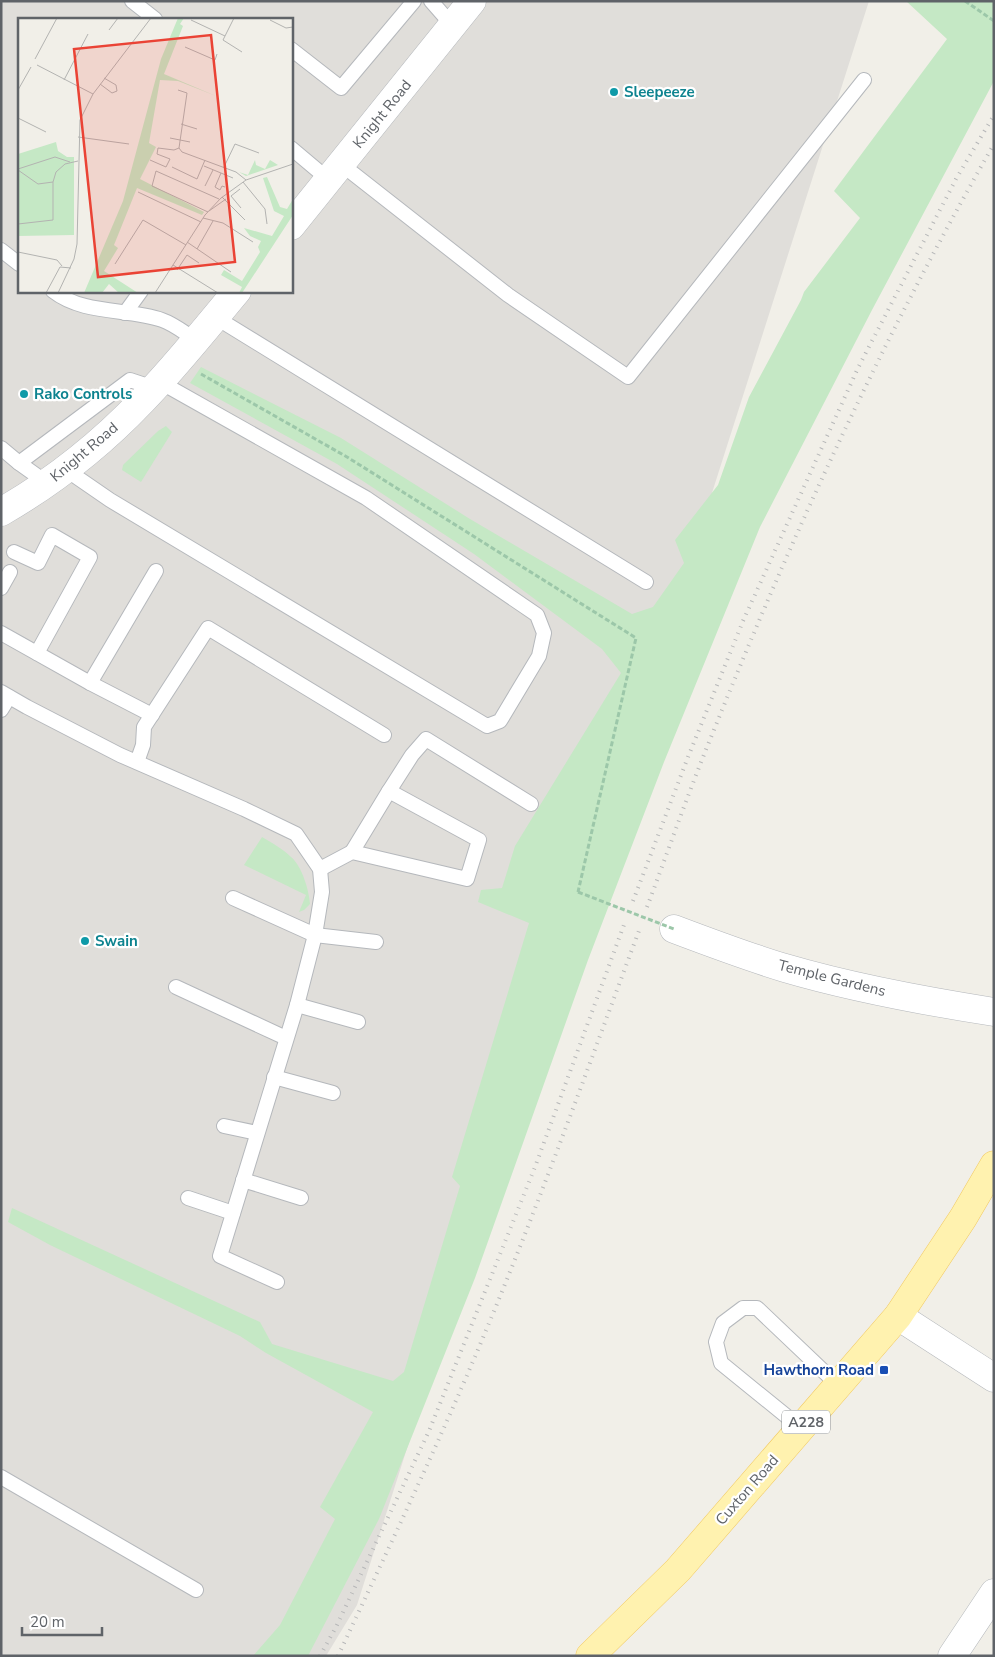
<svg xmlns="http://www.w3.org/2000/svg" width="995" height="1657" font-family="'Nunito Sans',sans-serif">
<rect width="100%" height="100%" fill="#f1efe8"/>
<path fill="#e0deda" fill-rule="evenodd" d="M 1,1 L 869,1 L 357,1605 L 326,1656 L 1,1656 ZM 19,19 L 291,19 L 291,291 L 19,291 Z"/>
<g fill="#c5e8c5">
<path d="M 906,1 L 994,1 L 994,81 L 872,310 L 760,527 L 664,762 L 588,960 L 475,1278 L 379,1519 L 308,1656 L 253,1656 L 280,1625 L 335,1519 L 320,1507 L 373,1412 L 266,1353 L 240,1336 L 50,1245 L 8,1222 L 12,1208 L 260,1322 L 272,1344 L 393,1381 L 404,1372 L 460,1186 L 452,1177 L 529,923 L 478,902 L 481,890 L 502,888 L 515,846 L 621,673 L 602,649 L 474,554 L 337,464 L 190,383 L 201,367 L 341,438 L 470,519 L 632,614 L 653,607 L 684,563 L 675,540 L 718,485 L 749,397 L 801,300 L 804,292 L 860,218 L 834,191 L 947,39 Z"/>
<path d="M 166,426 L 172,432 L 141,482 L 122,470 L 123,465 L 158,431 Z"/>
<path d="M 262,837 C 272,843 283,849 291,857 C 302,866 309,890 310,904 L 304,910 L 299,912 L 306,895 L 244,865 Z"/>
</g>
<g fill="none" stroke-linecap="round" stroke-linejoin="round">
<g stroke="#b5b8bc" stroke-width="16">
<g id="lane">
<path d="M 132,1 L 155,19"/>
<path d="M 431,1 L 452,25"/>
<path d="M 291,49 L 341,88 L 414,1"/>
<path d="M 291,148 L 329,180"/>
<path d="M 341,164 L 508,295 L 628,377 L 864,80"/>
<path d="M 1,250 L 19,264"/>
<path d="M 53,291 C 84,315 127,308 162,320 C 174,324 186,334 196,340"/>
<path d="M 125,313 L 141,291"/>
<path d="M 215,317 L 646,582"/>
<path d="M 1,448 L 19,463 L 47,483"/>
<path d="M 19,463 L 130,380 L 154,388"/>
<path d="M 65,469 L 110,500 L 487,726 L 500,721 L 539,656 L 544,633 L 537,615 L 366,498 L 160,382"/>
<path d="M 14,552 L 38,563 L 52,535 L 90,557 L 37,653"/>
<path d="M 1,588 L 10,572"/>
<path d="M 1,633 L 90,683 L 152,715"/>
<path d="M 90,683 L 156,571"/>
<path d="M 1,692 L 27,707 L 120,755 L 244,809 L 296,834 L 320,869 L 322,892 L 315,935 L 297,1005 L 220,1256 L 277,1282"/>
<path d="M 1,710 L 9,697"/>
<path d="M 137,762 L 143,745 L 144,727 L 208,628 L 384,735"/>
<path d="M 352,852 L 389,791"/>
<path d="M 320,869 L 352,852 L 467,879 L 479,840 L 389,791 L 412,755 L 426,739 L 531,804"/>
<path d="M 233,898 L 315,935 L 376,942"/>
<path d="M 176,987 L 286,1038"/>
<path d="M 297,1005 L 358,1022"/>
<path d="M 274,1077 L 333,1093"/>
<path d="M 224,1126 L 257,1133"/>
<path d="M 243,1180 L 301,1198"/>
<path d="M 188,1198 L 233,1213"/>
<path d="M 801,1428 L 721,1363 L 716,1342 L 723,1323 L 743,1308 L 757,1308 L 838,1385"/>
<path d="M 1,1477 L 196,1590"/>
</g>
</g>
<g stroke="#b5b8bc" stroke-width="29">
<g id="street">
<path d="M 291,226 L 472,1"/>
<path d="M 1,512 C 53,482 101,444 142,401 C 176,366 206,328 237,291"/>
<path d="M 674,929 C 711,943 748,957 785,968 C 853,988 924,1001 994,1012"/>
<path d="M 898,1316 L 994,1378"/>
<path d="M 952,1656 L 994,1593"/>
</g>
</g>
<g stroke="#f2c960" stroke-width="29">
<path id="primary" d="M 590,1656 L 678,1570 L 898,1316 L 963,1218 L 994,1165"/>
</g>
<g stroke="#9cc7a9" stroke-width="3" stroke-dasharray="5 2.5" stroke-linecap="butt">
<path d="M 965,1 L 994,21"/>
<path d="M 201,374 L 347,457 L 636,638 L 578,892"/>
</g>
<use href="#lane" stroke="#fff" stroke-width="14"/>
<use href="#street" stroke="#fff" stroke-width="28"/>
<use href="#primary" stroke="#fff2af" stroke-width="28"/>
<g stroke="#b6b7b8" stroke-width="4" stroke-dasharray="1 6" stroke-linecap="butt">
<path d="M 633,901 L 688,757 L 743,621 L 858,368 L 956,179 L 994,115"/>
<path d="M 647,907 C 670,846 691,785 716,725 C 796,526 887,330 994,144"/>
<path d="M 320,1656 L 336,1627 L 429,1431 L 535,1167 L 625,922"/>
<path d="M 338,1656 C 389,1547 441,1439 487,1328 C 542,1196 590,1062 640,928"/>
</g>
<path stroke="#9cc7a9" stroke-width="3" stroke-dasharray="5 2.5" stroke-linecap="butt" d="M 578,892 L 674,929"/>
</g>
<g fill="#0f9aa8" stroke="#fff" stroke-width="2">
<circle cx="614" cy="92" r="5"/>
<circle cx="24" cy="394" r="5"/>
<circle cx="85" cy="941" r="5"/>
</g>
<rect fill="#1a4fb4" stroke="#fff" stroke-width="2" x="879" y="1365" width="10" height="10" rx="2.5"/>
<g text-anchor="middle" stroke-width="4.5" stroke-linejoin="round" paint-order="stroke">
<rect fill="#fff" stroke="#8f9295" stroke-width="1" x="782" y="1410.5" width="48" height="23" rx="4"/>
<g font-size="14" font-weight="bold" fill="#5f6368">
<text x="806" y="1427">A228</text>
</g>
<g font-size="15" font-weight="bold" fill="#0d838f" stroke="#fff" text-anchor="start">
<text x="624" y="97">Sleepeeze</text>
<text x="34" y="399">Rako Controls</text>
<text x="95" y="946">Swain</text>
</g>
<g font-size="15" fill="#5f6368" stroke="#fff">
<text transform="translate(382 114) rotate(-51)" y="5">Knight Road</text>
<text transform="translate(84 452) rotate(-40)" y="5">Knight Road</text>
<text transform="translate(832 978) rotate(14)" y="5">Temple Gardens</text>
<text transform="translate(747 1490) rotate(-49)" y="5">Cuxton Road</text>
</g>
<g font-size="15" font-weight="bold" fill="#164399" stroke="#fff" text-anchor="end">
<text x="874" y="1375">Hawthorn Road</text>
</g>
</g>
<g transform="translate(18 18)">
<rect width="275" height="275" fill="#f1efe8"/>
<path d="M 160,0 L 166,0 L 162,6 L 165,8 L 146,56 L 198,78 L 160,63 L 142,62 L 131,125 L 138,129 L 122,161 L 186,194 L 184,197 L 119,170 L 96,227 L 100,230 L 86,253 L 120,275 L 101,275 L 91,266 L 84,275 L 66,275 L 105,183 L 143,41 ZM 38,124 L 40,133 L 49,139 L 56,139 L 56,217 L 0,218 L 0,136 ZM 237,142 L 238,147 L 247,151 L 252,142 L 260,147 L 228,158 L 221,154 L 230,157 ZM 249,159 L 262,189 L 269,191 L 275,181 L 275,197 L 224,275 L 221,275 L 224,269 L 203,257 L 206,252 L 224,263 L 242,234 L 240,229 L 243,223 L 232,218 L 226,210 L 254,218 L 266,198 L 256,193 L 245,160 Z" fill="#c5e8c5"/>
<path fill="none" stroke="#b3b3b1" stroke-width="1" d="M 216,0 L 205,22 L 224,34M 173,2 L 207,18M 252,2 L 268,10 L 275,9M 91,12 L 100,0M 167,29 L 197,42 L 199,36M 17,41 L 39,0M 19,47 L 75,76M 46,62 L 70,16M 82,66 L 94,75 L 99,73 L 98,67 L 86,60M 0,72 L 13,49M 160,72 L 169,75 L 161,130 L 164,134 L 218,154 L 228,162M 0,100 L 28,114M 163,106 L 179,111M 60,119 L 111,126M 152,120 L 172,124M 132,142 L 148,149 L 152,141 L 139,136 L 140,130 L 156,132 L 161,130M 186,148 L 215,160M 154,149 L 179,161 L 187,142M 206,149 L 217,126 L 241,135M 0,151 L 37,139 L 52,144M 0,152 L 20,166 L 35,164M 203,155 L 197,169 L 202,172 L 204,168 L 207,169M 225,164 L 247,191 L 249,206M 187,168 L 195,152M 222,171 L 213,178 L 223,190M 120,174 L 183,204M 204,179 L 227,202M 191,193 L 208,181M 190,194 L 134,168 L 138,153 L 201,181M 185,200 L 205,205 L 235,224M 0,206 L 35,202 L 35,164 L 38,154 L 47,146 L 60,143M 169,224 L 213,254M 179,231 L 195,203M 0,234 L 39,242 L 44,248M 97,246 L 125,202 L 168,227M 155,247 L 200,275M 159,252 L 169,237 L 181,245M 28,275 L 42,249 L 53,250M 40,275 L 56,241 L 59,226 L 62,102 L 75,76 L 133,0M 137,275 L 187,197 L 203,180 L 228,162 L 275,146"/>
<path fill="#ea4335" fill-opacity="0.15" stroke="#ea4335" stroke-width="2.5" d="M 193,17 L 217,244 L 80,259 L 56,31 Z"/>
<rect width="275" height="275" fill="none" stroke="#5f6368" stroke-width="2.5"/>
</g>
<rect width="995" height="1657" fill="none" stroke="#5f6368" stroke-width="5"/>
<path d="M22 1627v8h80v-8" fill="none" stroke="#5f6368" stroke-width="2.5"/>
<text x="30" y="1627" font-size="15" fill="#5f6368" stroke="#ffffff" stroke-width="4" paint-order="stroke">20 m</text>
</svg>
